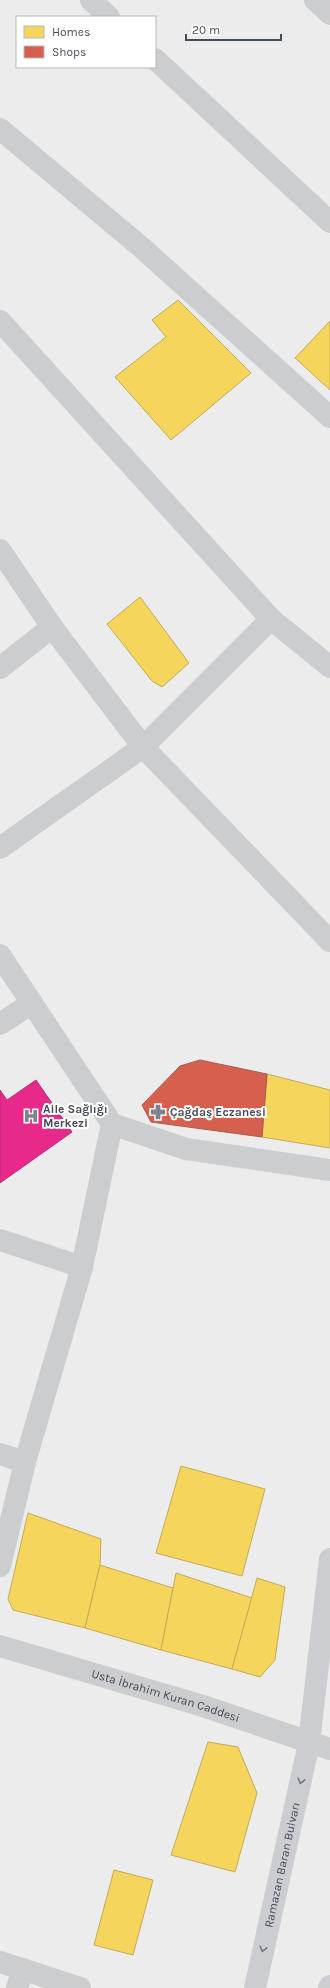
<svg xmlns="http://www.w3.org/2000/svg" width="330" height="1988" font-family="Karla,sans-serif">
<rect width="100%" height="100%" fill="#edecec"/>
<g fill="#f6d55c" stroke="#c1ac5a">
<path d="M 178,300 L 251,373 L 171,440 L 115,377 L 166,337 L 152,320 Z"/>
<path d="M 330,321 L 330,390 L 295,358 Z"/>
<path d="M 140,597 L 189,663 L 162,687 L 152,681 L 107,624 Z"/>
<path d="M 267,1074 L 330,1090 L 330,1148 L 262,1137 Z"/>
<path d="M 181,1466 L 265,1489 L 242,1576 L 156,1553 Z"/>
<path d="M 28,1513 L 101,1539 L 100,1565 L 85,1628 L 13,1610 L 8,1599 Z"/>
<path d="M 100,1565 L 173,1588 L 161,1650 L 85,1628 Z"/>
<path d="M 176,1573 L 252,1598 L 232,1669 L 161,1650 Z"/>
<path d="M 257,1578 L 285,1587 L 275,1660 L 260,1677 L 232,1669 Z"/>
<path d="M 208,1742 L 238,1747 L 257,1793 L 235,1872 L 171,1855 Z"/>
<path d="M 114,1870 L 153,1880 L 133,1955 L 94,1945 Z"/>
</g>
<path fill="#d6604d" stroke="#aa5a50" d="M 200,1060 L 267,1074 L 262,1137 L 151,1122 L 142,1105 L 180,1066 Z"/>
<path fill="#e7298a" stroke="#b6337b" d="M 36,1080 L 72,1132 L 0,1183 L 0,1090 L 7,1100 Z"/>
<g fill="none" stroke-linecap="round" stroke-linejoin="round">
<g stroke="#cbcdcf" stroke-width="22">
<path d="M 91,0 L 109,17"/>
<path d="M 315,0 L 330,14"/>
<path d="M 155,59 L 330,222"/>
<path d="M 0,129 L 141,247 L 330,417"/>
<path d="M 0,550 L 52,627 L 143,747 L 330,941"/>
<path d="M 0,668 L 52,627"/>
<path d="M 0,955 L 112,1124 L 186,1149 L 330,1170"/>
<path d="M 0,1024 L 32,1003"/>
<path d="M 0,1240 L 82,1267"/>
<path d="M 0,1454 L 25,1462"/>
<path d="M 0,1566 L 25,1462 L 82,1267 L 112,1124"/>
<path d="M 0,1962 L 80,1988"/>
<path d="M 17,1988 L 23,1969"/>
</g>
<g stroke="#cbcdcf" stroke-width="22">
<path d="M 0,848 L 143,747 L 271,619"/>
<path id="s1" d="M 0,1646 L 203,1706 L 330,1749"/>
</g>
<g stroke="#cbcdd1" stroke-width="22">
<path d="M 0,321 L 271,619 L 330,667"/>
<path id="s2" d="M 255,1988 L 309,1743 L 330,1559"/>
<path d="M 329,1988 L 330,1986"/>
</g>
</g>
<defs><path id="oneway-chevron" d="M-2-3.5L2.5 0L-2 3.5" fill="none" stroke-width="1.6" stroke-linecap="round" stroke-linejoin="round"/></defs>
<g stroke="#747882">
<use href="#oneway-chevron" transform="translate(301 1781) rotate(103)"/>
<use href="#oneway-chevron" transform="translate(263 1949) rotate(103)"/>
</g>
<defs>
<g id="pharmacy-bare" transform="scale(1.2)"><path d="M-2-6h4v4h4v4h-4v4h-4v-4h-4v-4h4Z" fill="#80838b" stroke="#fff" stroke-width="2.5" paint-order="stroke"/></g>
<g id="hospital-bare" transform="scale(1.2)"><path d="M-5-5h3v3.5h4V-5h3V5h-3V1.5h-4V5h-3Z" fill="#80838b" stroke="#fff" stroke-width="2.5" paint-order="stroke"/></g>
</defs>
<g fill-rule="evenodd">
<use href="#pharmacy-bare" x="158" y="1112"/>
<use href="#hospital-bare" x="31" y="1116"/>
</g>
<g text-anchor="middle" stroke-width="4" stroke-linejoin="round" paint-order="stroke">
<g font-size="12" font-weight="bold" fill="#454b57" stroke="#fff" text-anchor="start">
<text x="43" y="1113">Aile Sağlığı<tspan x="43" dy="14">Merkezi</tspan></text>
<text x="170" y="1116">Çağdaş Eczanesi</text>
</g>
<g font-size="12" fill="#454b57" stroke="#fff">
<text dy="4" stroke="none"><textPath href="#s1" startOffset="173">Usta İbrahim Kuran Caddesi</textPath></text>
<text dy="4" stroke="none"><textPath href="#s2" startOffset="126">Ramazan Baran Bulvarı</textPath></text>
</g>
</g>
<rect x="16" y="16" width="140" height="52" fill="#ffffff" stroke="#b5b7bc"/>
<rect x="24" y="26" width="20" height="12" fill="#f6d55c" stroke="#b5b7bc"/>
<text x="52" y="36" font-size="12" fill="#454b57">Homes</text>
<rect x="24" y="46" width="20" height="12" fill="#d6604d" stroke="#b5b7bc"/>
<text x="52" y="56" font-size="12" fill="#454b57">Shops</text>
<path d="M186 34v6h95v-6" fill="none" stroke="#454b57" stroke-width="2"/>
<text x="192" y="34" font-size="12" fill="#454b57" stroke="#ffffff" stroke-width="3" paint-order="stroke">20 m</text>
</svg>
